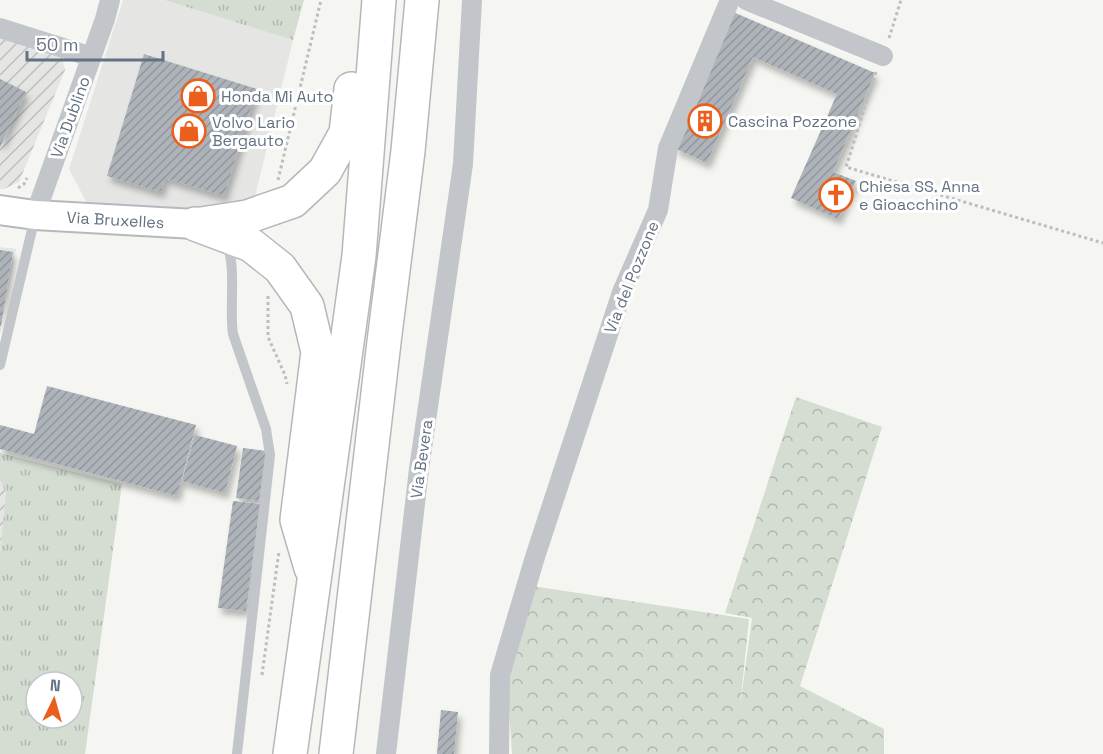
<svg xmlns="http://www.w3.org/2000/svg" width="1103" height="754" font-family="'Space Grotesk',sans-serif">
<defs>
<pattern id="industrial-furrows" width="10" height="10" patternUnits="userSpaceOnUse" patternTransform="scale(1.5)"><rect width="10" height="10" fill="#e5e6e4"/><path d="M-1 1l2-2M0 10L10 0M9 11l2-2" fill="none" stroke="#bdbfbe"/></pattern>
<pattern id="grass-tufts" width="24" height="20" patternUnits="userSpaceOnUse" patternTransform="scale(1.5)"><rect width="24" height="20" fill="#d5dcd2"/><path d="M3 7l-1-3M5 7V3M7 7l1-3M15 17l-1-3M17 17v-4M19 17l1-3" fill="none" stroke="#b0b7b0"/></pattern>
<pattern id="forest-crowns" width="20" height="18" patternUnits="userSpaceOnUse" patternTransform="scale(1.5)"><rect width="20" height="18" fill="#d5dcd2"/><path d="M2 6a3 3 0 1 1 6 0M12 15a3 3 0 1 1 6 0" fill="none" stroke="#b0b7b0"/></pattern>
<pattern id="building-hatch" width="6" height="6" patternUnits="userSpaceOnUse" patternTransform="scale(1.5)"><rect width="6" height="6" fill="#adb3b9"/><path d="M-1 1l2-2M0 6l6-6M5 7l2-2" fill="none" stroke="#90969c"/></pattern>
<filter id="shadow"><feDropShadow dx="3.5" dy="6" stdDeviation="3" flood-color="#0004"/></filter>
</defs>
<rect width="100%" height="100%" fill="#f5f5f1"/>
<g fill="#e5e6e4">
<path d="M 123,0 L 164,0 L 293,40 L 252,209 L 232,217 L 89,207 L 69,169 Z"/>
<path d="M 0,247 L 16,249 L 0,334 Z"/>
</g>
<g fill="url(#industrial-furrows)">
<path d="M 0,37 L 53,51 L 62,58 L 65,70 L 19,182 L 4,189 L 0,189 Z"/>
<path d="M 0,479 L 7,493 L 0,555 Z"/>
</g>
<g fill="url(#grass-tufts)" fill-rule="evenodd">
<path d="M 164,0 L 304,0 L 293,40 Z"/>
<path d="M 0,453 L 122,484 L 85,754 L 0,754 L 0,555 L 6,493 L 0,479 ZM 36,682 L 72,682 L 72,718 L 36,718 Z"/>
</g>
<path fill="url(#forest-crowns)" d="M 796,397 L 882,427 L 800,686 L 884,729 L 884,754 L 512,754 L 507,678 L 532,586 L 749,619 L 740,707 L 752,618 L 725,613 Z"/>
<g fill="url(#building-hatch)" filter="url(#shadow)">
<path d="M 733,12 L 875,73 L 833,172 L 856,181 L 838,219 L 791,198 L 837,94 L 753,57 L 707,163 L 674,148 Z"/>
<path d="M 144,54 L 257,89 L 224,196 L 165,178 L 161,192 L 107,176 Z"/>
<path d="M 0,79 L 26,92 L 0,147 Z"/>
<path d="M 0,250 L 13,252 L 1,326 L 0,326 Z"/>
<path d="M 47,386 L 196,425 L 177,496 L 0,449 L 0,425 L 34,434 Z"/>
<path d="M 195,435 L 237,446 L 225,493 L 182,481 Z"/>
<path d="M 243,448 L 266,451 L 259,501 L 236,498 Z"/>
<path d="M 233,501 L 260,504 L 246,611 L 218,608 Z"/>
<path d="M 441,710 L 458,712 L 454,754 L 437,754 Z"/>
</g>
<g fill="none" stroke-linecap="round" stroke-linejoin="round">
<g stroke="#b4b9be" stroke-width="32">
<g id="secondary">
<path id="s1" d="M 0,210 L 35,215 L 195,224"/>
</g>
</g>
<g stroke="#b5b8bb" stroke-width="36">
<g id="highway">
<path d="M 195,224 L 251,245 L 280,268 L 307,306 L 318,352 L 297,520 L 311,568"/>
<path d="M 201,224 L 247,217 L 293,201 L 325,171 L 346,133 L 351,89"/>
<path d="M 290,754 L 359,256 L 379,0"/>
<path d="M 336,754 L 384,342 L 408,151 L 422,0"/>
</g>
</g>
<g stroke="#bcbec0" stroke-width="3" stroke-dasharray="3 3" stroke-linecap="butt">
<path d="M 889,38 L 901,0"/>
<path d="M 876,72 L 846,167 L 1103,243"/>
<path d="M 278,180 L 321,0"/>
<path d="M 18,188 L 24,184 L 27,178"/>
<path d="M 268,296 L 268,337 L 285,375 L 287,384"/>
<path d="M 262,675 L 279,551"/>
</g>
<g stroke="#c2c5c9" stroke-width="10">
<path d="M 226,244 C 237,261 229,311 233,334 L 266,429 L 270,455 L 237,754"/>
<path d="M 0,365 L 35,217"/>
</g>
<g stroke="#c2c5c9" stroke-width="20">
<path d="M 746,0 L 883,56"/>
<path d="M 0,28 L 92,57"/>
<path d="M 35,215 L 105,19 L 110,0"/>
<path d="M 386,754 L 419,469 L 463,164 L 472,0"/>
<path d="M 499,754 L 500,675 L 535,557 L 622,292 L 658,210 L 668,148 L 730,0"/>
</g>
<use href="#secondary" stroke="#fff" stroke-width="28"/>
<use href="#highway" stroke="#fff" stroke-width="33"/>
</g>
<defs>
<g id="shop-ring" transform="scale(1.725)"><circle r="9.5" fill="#fff" stroke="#ea5f1c" stroke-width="1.5"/><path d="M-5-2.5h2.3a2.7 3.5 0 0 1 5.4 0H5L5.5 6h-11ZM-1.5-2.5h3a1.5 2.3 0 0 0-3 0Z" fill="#ea5f1c"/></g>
<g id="building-ring" transform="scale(1.725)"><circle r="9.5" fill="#fff" stroke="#ea5f1c" stroke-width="1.5"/><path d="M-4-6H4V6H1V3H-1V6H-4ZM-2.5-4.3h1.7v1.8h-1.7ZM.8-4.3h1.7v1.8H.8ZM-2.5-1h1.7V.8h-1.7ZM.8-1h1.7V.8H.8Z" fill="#ea5f1c"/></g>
<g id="church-ring" transform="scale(1.725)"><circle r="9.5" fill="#fff" stroke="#ea5f1c" stroke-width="1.5"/><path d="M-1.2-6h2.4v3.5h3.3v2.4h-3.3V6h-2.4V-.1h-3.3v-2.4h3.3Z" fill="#ea5f1c"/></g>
</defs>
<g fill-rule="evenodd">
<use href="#shop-ring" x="198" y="96"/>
<use href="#building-ring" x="705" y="121"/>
<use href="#shop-ring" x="189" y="131"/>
<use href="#church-ring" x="836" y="195"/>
</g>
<g text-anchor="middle" stroke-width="6" stroke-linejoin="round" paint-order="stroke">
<g font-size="16" fill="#637283" stroke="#fff" text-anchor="start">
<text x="221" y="102">Honda Mi Auto</text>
<text x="728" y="127">Cascina Pozzone</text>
<text x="212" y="128">Volvo Lario<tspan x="212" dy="18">Bergauto</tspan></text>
<text x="859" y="192">Chiesa SS. Anna<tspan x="859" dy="18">e Gioacchino</tspan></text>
</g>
<g font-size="16" fill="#637283" stroke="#fff">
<text transform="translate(70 117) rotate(-70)" y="6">Via Dublino</text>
<text dy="6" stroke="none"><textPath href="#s1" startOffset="116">Via Bruxelles</textPath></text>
<text transform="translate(631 277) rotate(-68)" y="6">Via del Pozzone</text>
<text transform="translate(421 459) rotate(-82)" y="6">Via Bevera</text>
</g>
</g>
<g transform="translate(54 700) rotate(5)"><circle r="28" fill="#ffffff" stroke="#c1c7cd" stroke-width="1.5"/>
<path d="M0-4.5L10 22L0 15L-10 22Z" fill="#ea5f1c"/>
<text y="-9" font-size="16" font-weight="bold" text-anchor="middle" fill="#637283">N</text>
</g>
<path d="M27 51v9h136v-9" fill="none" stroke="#637283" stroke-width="3"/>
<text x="36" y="51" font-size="18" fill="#637283" stroke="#ffffff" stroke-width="4.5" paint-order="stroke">50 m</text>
</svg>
